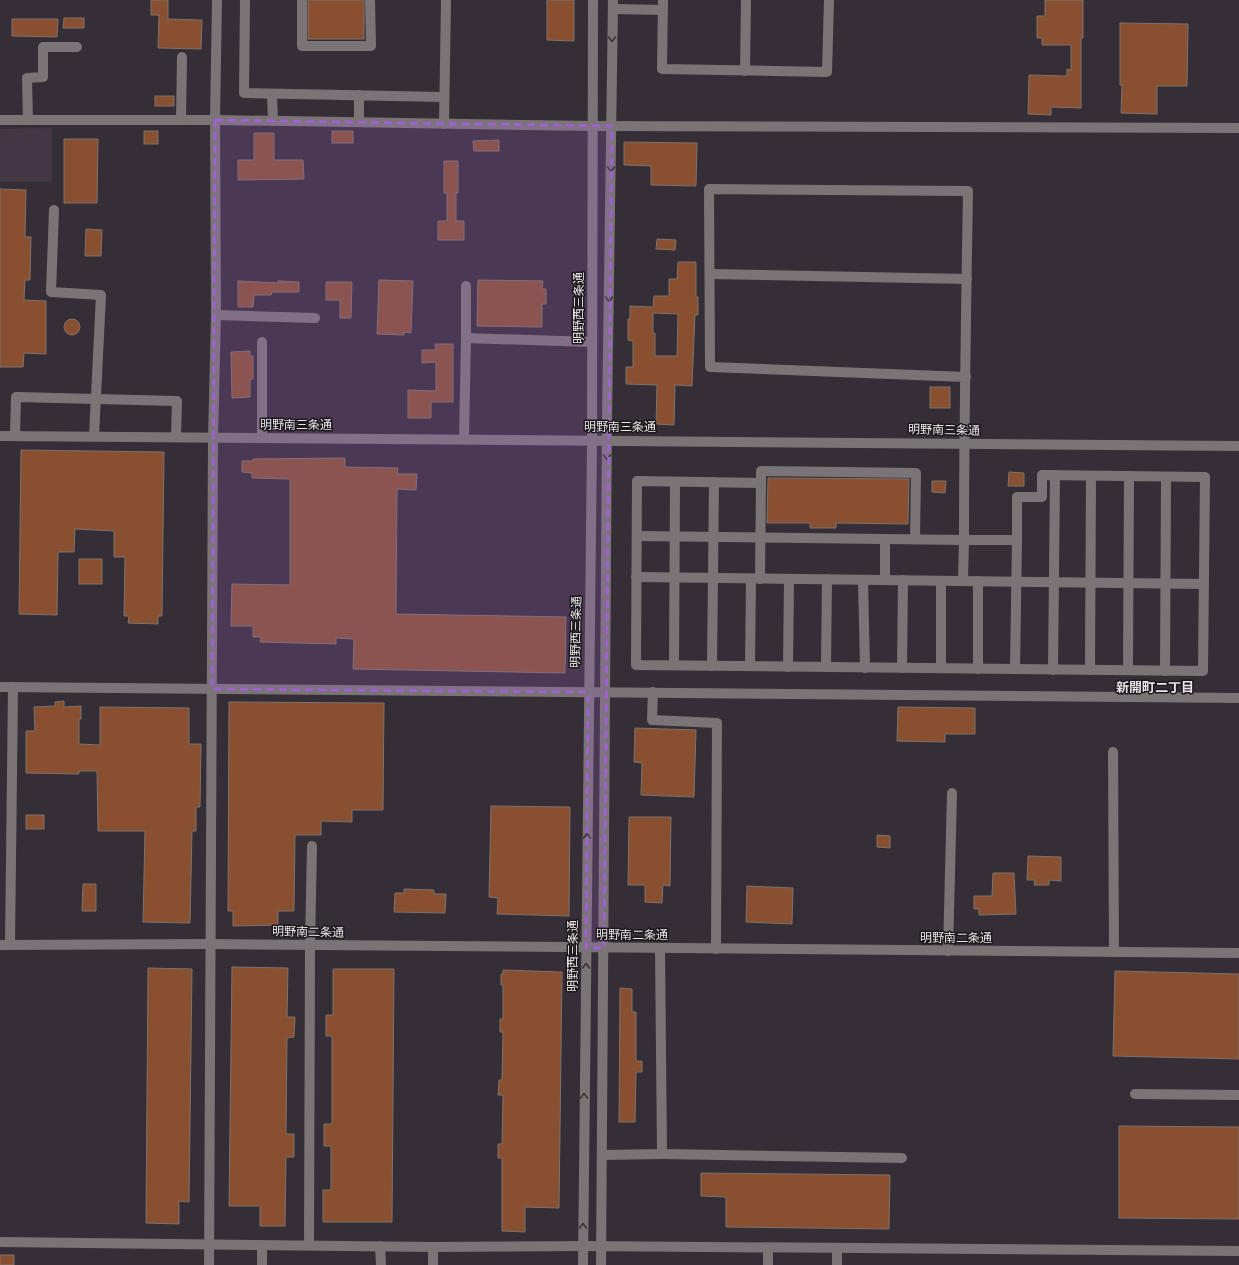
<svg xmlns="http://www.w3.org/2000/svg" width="1239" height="1265" font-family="Ubuntu,'Noto Sans JP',sans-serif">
<rect width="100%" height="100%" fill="#362e37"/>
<path fill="#433743" d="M 52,128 L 52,182 L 0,182 L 0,129 Z"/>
<g fill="#885031" stroke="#7f726b" fill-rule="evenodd">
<path d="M 151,0 L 168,0 L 168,19 L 202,20 L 201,49 L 158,48 L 159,15 L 151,15 Z"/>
<rect x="308" y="0" width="56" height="39"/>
<path d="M 547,0 L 574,0 L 574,41 L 547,40 Z"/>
<path d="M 1045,0 L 1083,0 L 1083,38 L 1081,38 L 1081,108 L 1051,107 L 1051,115 L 1028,114 L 1029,75 L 1067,76 L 1067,69 L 1071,70 L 1071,45 L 1042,45 L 1042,38 L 1037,38 L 1037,16 L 1045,16 Z"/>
<path d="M 64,18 L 84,18 L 84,28 L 63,28 Z"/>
<path d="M 12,19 L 58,19 L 57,37 L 12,36 Z"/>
<path d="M 1120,23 L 1188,24 L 1187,86 L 1157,86 L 1157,114 L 1121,113 L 1122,85 L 1120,85 Z"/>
<rect x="155" y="96" width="19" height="10"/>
<rect x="144" y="131" width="14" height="13"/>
<rect x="332" y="131" width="21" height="12"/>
<path d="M 254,133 L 274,133 L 274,160 L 303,160 L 304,179 L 238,180 L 238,160 L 254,160 Z"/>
<path d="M 64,139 L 98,139 L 97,203 L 64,203 Z"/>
<path d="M 499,140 L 499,151 L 474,151 L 473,141 Z"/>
<path d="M 624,142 L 697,143 L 696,186 L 651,185 L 651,166 L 624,165 Z"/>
<path d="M 444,161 L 458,161 L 458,193 L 456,193 L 456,221 L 464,221 L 464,240 L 438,240 L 438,221 L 447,221 L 447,193 L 444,193 Z"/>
<path d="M 0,189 L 26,190 L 25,237 L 31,237 L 30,280 L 25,280 L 24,300 L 46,301 L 46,354 L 24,353 L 23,367 L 0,367 Z"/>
<path d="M 86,229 L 102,230 L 101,256 L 85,256 Z"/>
<path d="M 657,239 L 676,240 L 675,250 L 656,249 Z"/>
<path d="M 678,262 L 696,262 L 696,297 L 698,297 L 698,315 L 695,315 L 692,386 L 675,385 L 674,425 L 656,424 L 657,385 L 626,384 L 626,367 L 633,367 L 633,341 L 628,340 L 628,319 L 630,319 L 630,306 L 653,307 L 654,296 L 669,296 L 669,279 L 677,279 ZM 653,313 L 678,314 L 677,356 L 655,356 L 655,333 L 653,333 Z"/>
<path d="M 379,280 L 413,281 L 411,333 L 404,332 L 404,335 L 377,334 Z"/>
<path d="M 478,280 L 543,281 L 542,289 L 546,289 L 546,304 L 542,304 L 542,327 L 477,326 Z"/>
<path d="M 238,281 L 278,283 L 278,281 L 299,282 L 299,292 L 272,292 L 271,295 L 254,295 L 253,307 L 238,307 Z"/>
<path d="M 326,282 L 352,282 L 351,318 L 340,318 L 340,300 L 326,300 Z"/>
<circle cx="72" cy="327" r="8"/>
<path d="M 435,344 L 453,344 L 453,402 L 431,402 L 431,418 L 408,418 L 408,390 L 436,391 L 436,362 L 422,363 L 422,350 L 436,350 Z"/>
<path d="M 250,351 L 250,356 L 253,356 L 253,379 L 250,379 L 250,397 L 232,398 L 231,352 Z"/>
<rect x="930" y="387" width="20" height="21"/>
<path d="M 21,450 L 164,452 L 162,616 L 158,616 L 158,624 L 128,623 L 129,616 L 124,616 L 125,557 L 114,557 L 114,531 L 75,529 L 74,552 L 58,552 L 57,615 L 19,614 Z"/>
<path d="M 345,458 L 345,467 L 398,468 L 397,474 L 417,474 L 416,490 L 397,489 L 396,614 L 566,617 L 565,673 L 353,669 L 354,639 L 336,638 L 336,644 L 260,642 L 261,637 L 253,637 L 253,626 L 231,626 L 232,584 L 290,585 L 290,479 L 252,478 L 252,473 L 242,472 L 242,461 L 253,461 L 253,459 Z"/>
<path d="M 1009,472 L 1024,473 L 1024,486 L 1008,486 Z"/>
<path d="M 768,478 L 909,479 L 908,524 L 836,523 L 836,528 L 810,528 L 810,523 L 767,523 Z"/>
<path d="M 932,481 L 946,481 L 945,493 L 932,492 Z"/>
<rect x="79" y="559" width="23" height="25"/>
<path d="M 64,701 L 64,707 L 81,706 L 81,719 L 79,719 L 79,744 L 100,745 L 100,707 L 189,708 L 189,744 L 201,744 L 200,807 L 196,807 L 196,831 L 192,831 L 190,923 L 143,922 L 145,831 L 98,831 L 97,771 L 79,771 L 79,774 L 26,773 L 26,731 L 35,731 L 34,707 L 55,706 L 55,702 Z"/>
<path d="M 229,702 L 384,703 L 383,810 L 352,810 L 352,822 L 321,821 L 321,835 L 295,835 L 294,911 L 278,911 L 278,925 L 233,926 L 233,911 L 228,911 Z"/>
<path d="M 898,707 L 975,708 L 975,734 L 945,734 L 945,742 L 897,741 Z"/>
<path d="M 635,728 L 696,730 L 694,797 L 641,795 L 642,763 L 634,762 Z"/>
<path d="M 491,806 L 570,807 L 569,916 L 497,914 L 498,898 L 489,897 Z"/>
<rect x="26" y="815" width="18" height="14"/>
<path d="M 629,817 L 671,817 L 670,886 L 663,885 L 662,903 L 645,902 L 645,885 L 628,885 Z"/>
<path d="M 877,835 L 890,836 L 890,848 L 877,847 Z"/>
<path d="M 1028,856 L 1061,857 L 1061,881 L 1049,880 L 1049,885 L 1034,885 L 1035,880 L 1027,880 Z"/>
<path d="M 993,873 L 1014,873 L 1016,914 L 979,915 L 979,909 L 974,909 L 974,896 L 992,896 Z"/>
<path d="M 83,884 L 96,884 L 96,911 L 82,911 Z"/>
<path d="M 747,886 L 793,888 L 792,924 L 746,922 Z"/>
<path d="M 404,889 L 434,890 L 434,894 L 446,894 L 445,913 L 394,912 L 395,893 L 404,893 Z"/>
<path d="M 232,967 L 288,968 L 287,1017 L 295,1017 L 294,1037 L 287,1038 L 286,1134 L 294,1134 L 294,1157 L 286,1157 L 285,1226 L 260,1226 L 260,1206 L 229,1206 Z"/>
<path d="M 148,968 L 192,969 L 189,1202 L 179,1201 L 179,1224 L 146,1223 Z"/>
<path d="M 333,969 L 394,969 L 392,1222 L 323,1222 L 323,1190 L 331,1190 L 331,1146 L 324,1146 L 324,1124 L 332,1124 L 332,1036 L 326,1036 L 326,1015 L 333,1015 Z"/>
<path d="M 503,970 L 562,972 L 559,1208 L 525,1207 L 525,1232 L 502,1231 L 502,1158 L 498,1158 L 498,1144 L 502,1144 L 503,1095 L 498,1095 L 499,1080 L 502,1080 L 503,1032 L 500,1032 L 500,1019 L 503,1019 L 503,985 L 501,985 L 501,974 L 503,974 Z"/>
<path d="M 1115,971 L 1239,974 L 1239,1059 L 1113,1056 Z"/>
<path d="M 620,988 L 632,989 L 632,1012 L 636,1012 L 636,1061 L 642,1061 L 642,1072 L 636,1072 L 635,1122 L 619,1122 Z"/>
<path d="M 1119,1126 L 1239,1127 L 1239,1219 L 1119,1218 Z"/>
<path d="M 701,1173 L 890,1175 L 889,1229 L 726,1227 L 726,1197 L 701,1196 Z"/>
<rect x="0" y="1255" width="14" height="10"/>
</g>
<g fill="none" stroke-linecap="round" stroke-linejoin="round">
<g stroke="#7b7476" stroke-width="10">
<path d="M 245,0 L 244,93 L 444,97"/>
<path d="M 302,0 L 302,46 L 371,46 L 370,0"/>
<path d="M 663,0 L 662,69 L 827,72 L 829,0"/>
<path d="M 613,9 L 663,10"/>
<path d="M 745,71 L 746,0"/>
<path d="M 272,94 L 273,121"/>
<path d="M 359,95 L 359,122"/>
<path d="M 0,120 L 215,120 L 593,126 L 1239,128"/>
<path d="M 28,120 L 27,78 L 43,77 L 43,47 L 77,47"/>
<path d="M 181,120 L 182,57"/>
<path d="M 444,124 L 446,0"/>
<path d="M 54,210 L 51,292 L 101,295 L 94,436"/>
<path d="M 710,274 L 967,279"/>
<path d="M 216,315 L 315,318"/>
<path d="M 466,338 L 466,286"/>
<path d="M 0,436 L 1239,446"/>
<path d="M 15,436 L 16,397 L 177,401 L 176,437"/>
<path d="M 262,438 L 262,342"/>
<path d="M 464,439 L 466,338 L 592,342"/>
<path d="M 761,483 L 761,471 L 916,473 L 915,539"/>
<path d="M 637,536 L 964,540 C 964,423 966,307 968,191 L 709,189 L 710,367 L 966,377"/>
<path d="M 885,539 L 885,580"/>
<path d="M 636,577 L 1204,584"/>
<path d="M 760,579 L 761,483 L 637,481 L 636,665 L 1203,671 L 1205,477 L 1042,475 L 1042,497 L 1017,497 L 1017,540 L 964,540 L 963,581"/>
<path d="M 863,580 L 865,668"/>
<path d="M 674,665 L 675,482"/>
<path d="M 712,666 L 714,482"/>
<path d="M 750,666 L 751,579"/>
<path d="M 788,667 L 789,579"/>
<path d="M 826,667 L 827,579"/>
<path d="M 902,668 L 903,580"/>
<path d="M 941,668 L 941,581"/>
<path d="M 978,669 L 978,581"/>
<path d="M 1015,669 L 1017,540"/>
<path d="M 1053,670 L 1055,475"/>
<path d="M 1090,670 L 1091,476"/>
<path d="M 1128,670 L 1129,476"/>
<path d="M 1165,671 L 1166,477"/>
<path d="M 0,687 L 1239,698"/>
<path d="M 653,692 L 652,720 L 717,723 L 716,949"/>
<path d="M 1113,752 L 1114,952"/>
<path d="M 0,945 L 211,944 L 1239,953"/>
<path d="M 10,945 L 13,687"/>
<path d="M 948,951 L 952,793"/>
<path d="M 1135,1094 L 1239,1095"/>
<path d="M 662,1154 L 902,1158"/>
<path d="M 602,1155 L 662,1154 L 660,949"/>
<path d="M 0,1242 L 433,1247 L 583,1246 L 1239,1251"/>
<path d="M 309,1245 L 310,945 L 312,846"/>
<path d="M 380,1246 L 381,1265"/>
<path d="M 209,1265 L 213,438 L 216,315 L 215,120 L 217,0"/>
<path d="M 262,1265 L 262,1245"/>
<path d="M 433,1265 L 433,1247"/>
<path d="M 583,1265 L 592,440 L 593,0"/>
<path d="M 601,1265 L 607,420 L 613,0"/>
<path d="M 768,1265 L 768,1248"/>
<path d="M 837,1265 L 837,1248"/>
</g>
</g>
<defs><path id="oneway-chevron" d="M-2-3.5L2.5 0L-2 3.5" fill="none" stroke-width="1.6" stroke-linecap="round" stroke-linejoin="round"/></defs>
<g stroke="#383437">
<use href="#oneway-chevron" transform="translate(612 39) rotate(90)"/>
<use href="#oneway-chevron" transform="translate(611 169) rotate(91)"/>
<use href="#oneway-chevron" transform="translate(609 299) rotate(91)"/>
<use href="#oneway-chevron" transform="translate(607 457) rotate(90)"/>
<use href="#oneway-chevron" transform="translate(587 836) rotate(-90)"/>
<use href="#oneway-chevron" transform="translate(586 966) rotate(-90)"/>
<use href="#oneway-chevron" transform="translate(584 1096) rotate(-89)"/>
<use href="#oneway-chevron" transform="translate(583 1226) rotate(-89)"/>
</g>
<path fill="#9c64cc" fill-opacity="0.2" stroke="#9c64cc" stroke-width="3" stroke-dasharray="8 5" stroke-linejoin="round" d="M 215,120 L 612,126 L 604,948 L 586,948 L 588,692 L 212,689 Z"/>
<g text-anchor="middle" stroke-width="3" stroke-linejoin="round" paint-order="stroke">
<g font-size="12" fill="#eae5ea" stroke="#1c181c">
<text transform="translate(579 308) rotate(-90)" y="4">明野西三条通</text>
<text x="296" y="429">明野南三条通</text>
<text x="620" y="431">明野南三条通</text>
<text transform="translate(944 430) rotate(1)" y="4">明野南三条通</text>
<text transform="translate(576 632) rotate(-89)" y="4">明野西三条通</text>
<text transform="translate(308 932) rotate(1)" y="4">明野南二条通</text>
<text x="632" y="939">明野南二条通</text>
<text x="956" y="942">明野南二条通</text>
<text transform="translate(573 956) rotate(-90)" y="4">明野西三条通</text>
</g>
<g font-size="13" font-weight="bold" fill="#eae5ea" stroke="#1c181c">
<text x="1155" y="692">新開町二丁目</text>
</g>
</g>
</svg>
